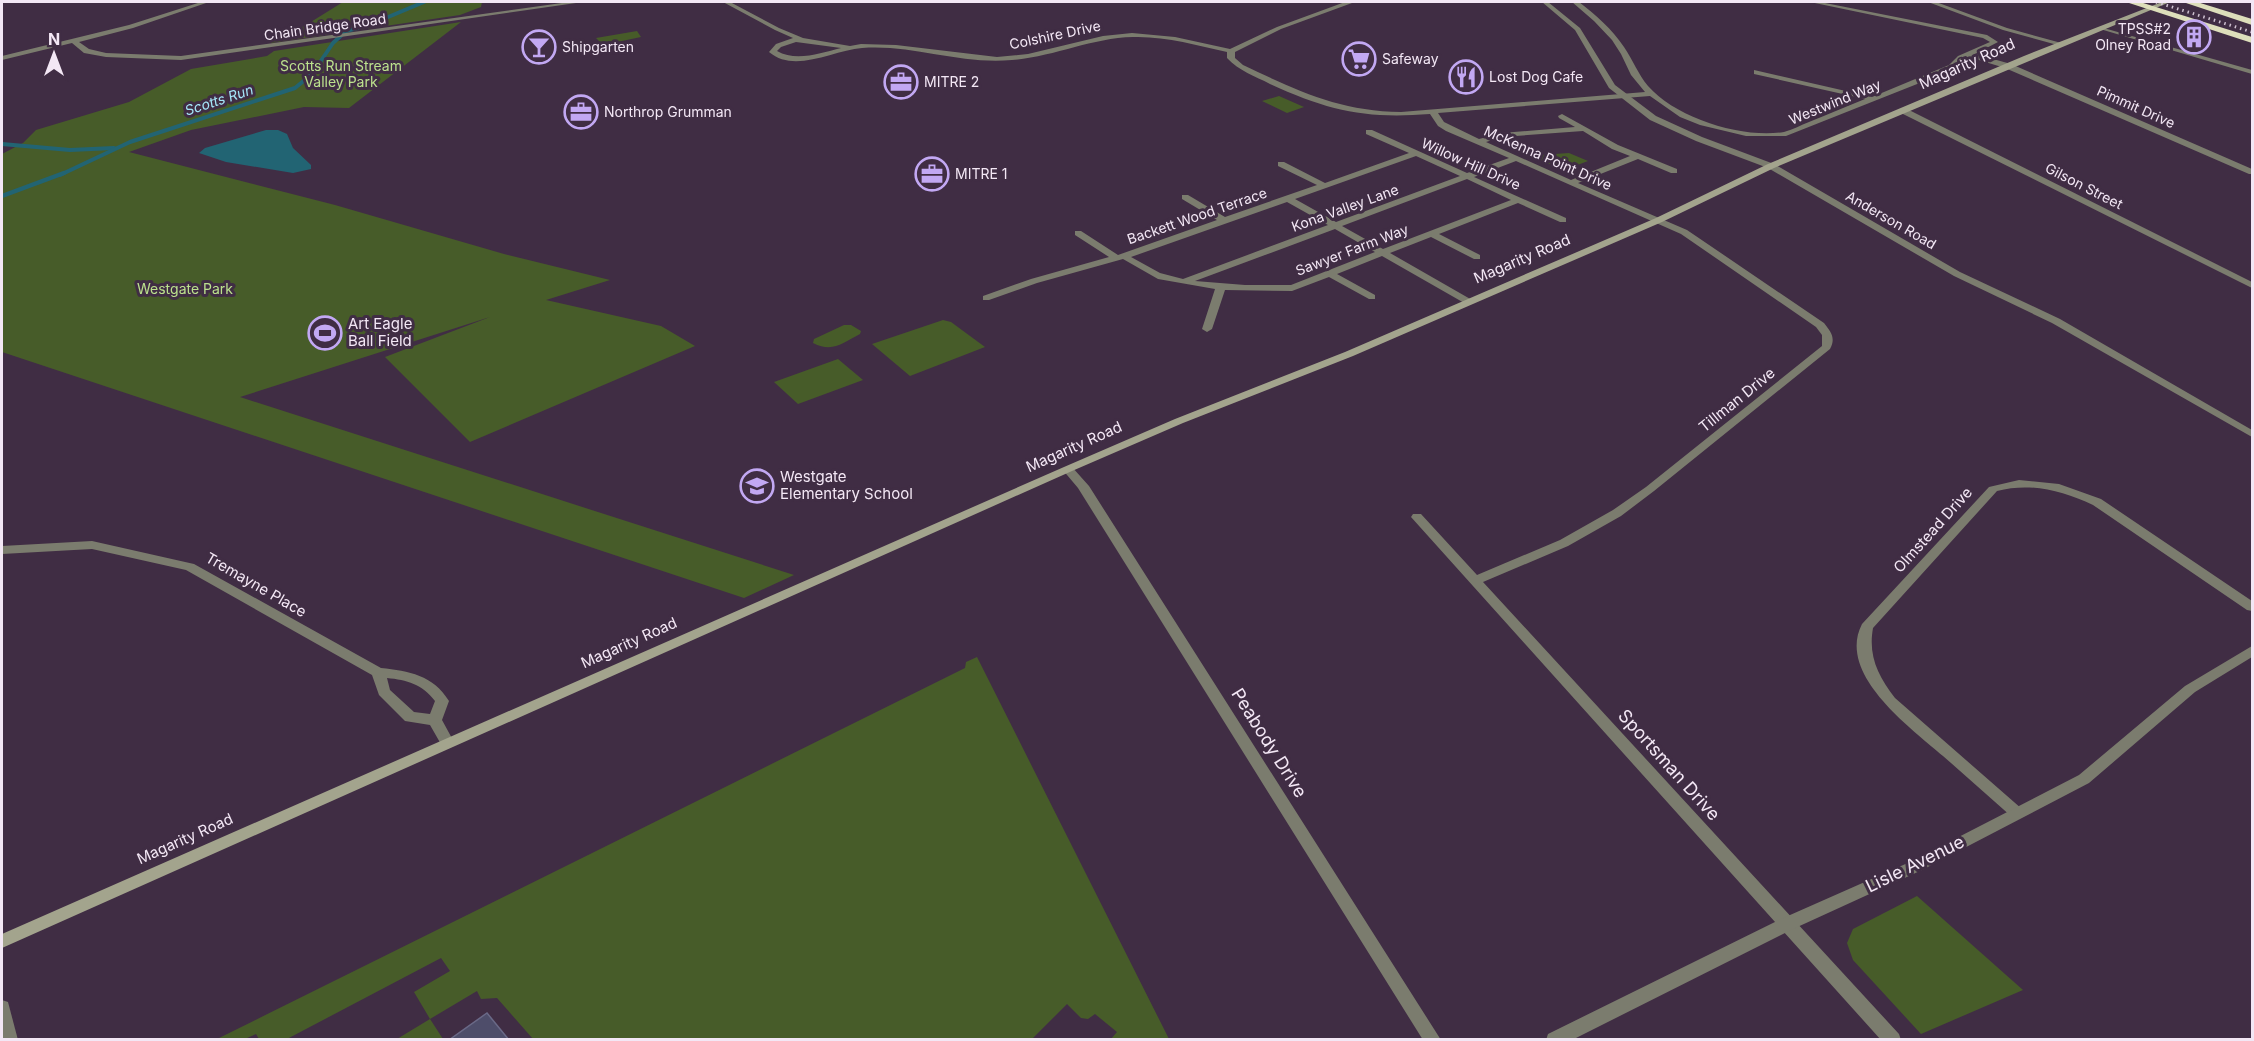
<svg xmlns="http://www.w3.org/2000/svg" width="2254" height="1041" font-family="Inter,sans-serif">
<rect width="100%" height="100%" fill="#402d44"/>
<g fill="#475c29">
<path d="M 343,2 L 482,2 L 481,7 L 460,15 L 270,43 L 306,25 Z"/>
<path d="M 461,22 L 349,108 L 304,107 L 191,130 L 129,152 L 335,205 L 504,254 L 610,280 L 546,300 L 661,326 L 695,346 L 470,442 L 385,357 L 490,317 L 240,397 L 794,575 L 744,598 L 2,352 L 2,154 L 23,143 L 36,130 L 129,102 L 191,69 L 267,56 L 274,51 Z"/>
<path d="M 637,31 L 641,37 L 603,45 L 596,38 Z"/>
<path d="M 1279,96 L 1304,107 L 1287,113 L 1262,101 Z"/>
<path d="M 1569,153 L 1588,161 L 1564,170 L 1536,158 L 1532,159 L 1525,156 Z"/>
<path d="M 943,320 L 951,322 L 985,347 L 910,376 L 872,344 Z"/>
<path d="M 844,325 L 851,325 L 861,331 L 860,334 C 842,343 833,353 813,343 L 814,339 Z"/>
<path d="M 838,359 L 863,380 L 798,404 L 774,382 Z"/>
<path d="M 977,657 L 1169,1039 L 1111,1039 L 1117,1032 L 1095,1014 L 1088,1019 L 1081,1018 L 1067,1004 L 1032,1039 L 533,1039 L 497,998 L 481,999 L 477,991 L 430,1019 L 414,992 L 450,971 L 441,958 L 287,1039 L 259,1039 L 256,1034 L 245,1039 L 217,1039 L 965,668 L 966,662 Z"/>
<path d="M 1917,896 L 2023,990 L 1921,1034 L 1853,960 L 1847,943 L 1853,929 Z"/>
<path d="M 430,1019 L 443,1039 L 397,1039 Z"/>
</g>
<path fill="#226473" d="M 266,130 L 278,130 L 287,134 L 293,148 L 311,165 L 311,169 L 293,173 L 226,162 L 199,153 L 205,148 Z"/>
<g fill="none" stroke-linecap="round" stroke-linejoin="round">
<g stroke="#226473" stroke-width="4">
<path d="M 2,144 L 70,150 L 114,148"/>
<path d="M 60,175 L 130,142 L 295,88 L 312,74 L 333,43 L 346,31 L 369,25 L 424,2"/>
</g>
<path stroke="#226473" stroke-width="4.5" d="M 2,196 L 64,173"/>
</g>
<path fill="#4e4d6a" stroke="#6a6987" stroke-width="1.5" d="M 487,1013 L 509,1040 L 449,1040 Z"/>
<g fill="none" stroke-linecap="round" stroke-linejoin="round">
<g fill="#7b7c6e" fill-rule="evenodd">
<path d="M 723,2 L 730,2 L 779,28 L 803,38 L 850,46 L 861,44 L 896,45 L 997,57 L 1028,54 L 1103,36 L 1132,33 L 1175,37 L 1230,49 L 1277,27 L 1345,2 L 1353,2 L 1352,3 L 1281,29 L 1235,52 L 1235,58 L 1243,65 C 1298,91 1339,111 1401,112 L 1645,92 L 1631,75 L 1621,54 L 1612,40 L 1594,21 L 1572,2 L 1579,2 C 1596,15 1612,29 1624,47 C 1633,60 1638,74 1648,86 C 1676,118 1742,139 1784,132 C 1792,130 1801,125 1809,122 C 1828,114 1846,107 1865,99 L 1754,74 L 1754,70 L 1872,97 L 1949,65 L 1958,56 L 1990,42 L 1983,38 L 1810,2 L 1820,2 L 1987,35 L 1998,42 L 1975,54 L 2011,64 L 2252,169 L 2252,174 L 2249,174 L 2005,68 L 1969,57 L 1955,69 L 1786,136 L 1746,136 L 1700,125 L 1680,117 L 1650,96 L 1438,113 L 1444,122 L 1479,139 L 1502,133 L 1575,127 L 1559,118 L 1558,116 L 1562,114 L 1618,145 L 1677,169 L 1677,173 L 1671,173 L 1638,159 L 1578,183 L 1687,230 L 1824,323 C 1831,332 1836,338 1830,349 L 1654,491 L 1621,516 L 1568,546 L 1483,582 L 1899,1034 L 1901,1040 L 1881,1040 L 1411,517 L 1413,514 L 1421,514 L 1477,575 L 1560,540 L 1613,510 L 1646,487 L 1822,346 L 1822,335 L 1816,327 L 1681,234 L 1516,161 L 1474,177 L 1566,218 L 1566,222 L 1560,222 L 1518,203 L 1439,234 L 1480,255 L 1480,259 L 1474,259 L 1431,237 L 1390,253 L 1472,300 L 1472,304 L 1466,304 L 1382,256 L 1337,274 L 1375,295 L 1375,299 L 1369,299 L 1329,277 L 1292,291 L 1225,290 L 1212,329 L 1207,332 L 1202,329 L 1215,289 L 1158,279 L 1123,259 L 1037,283 L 989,300 L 983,300 L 983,296 L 1031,279 L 1109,257 L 1075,235 L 1075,231 L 1081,231 L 1118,255 L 1217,220 L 1182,199 L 1182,195 L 1188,195 L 1225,217 L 1317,185 L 1278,166 L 1278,162 L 1284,162 L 1325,183 L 1409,153 L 1366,134 L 1366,130 L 1372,130 L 1467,173 L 1509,158 L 1446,131 L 1438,126 L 1430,114 C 1365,119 1329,111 1270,84 C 1255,76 1239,71 1227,58 L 1227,52 C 1196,45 1165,36 1133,37 C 1091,38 1053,57 1012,60 C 961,65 912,44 862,48 C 833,50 795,74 769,52 L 776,44 L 793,38 L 775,30 ZM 796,42 L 841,48 C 821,53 796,62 777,51 L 781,47 ZM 1583,131 L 1612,149 L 1630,156 L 1571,180 L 1486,142 L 1502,137 ZM 1416,156 L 1460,176 L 1336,222 L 1295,199 ZM 1467,179 L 1511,200 L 1383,249 L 1342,226 ZM 1287,202 L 1328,225 L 1183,279 L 1160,273 L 1131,257 ZM 1335,229 L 1375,252 L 1291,285 L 1245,285 L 1195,281 Z"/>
<path d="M 1928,2 L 1936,2 L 2007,28 L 2065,44 L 2061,46 L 2003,30 Z"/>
<path d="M 2100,27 L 2252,70 L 2252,74 L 2100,29 Z"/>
<path d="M 1901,109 L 1907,109 L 2252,282 L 2252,288 L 1901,113 Z"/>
<path d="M 1068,466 L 1072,467 L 1089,486 L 1441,1040 L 1423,1040 L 1078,488 L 1062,469 Z"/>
<path d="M 2019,480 L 2059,484 L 2101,499 L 2252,601 L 2252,611 L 2247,610 L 2093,505 C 2062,491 2031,482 1997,491 L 1873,628 C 1868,656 1878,676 1895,698 L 2022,809 L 2025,813 L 2022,817 L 2017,819 L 2012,817 C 1989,797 1966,776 1943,756 C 1911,728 1836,674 1862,624 L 1989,487 Z"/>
<path d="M 92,541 L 194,564 L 381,668 C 409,671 433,675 449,701 L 442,720 L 454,742 L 452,746 L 447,747 L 442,746 L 430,725 L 405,721 L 379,695 L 372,675 L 186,570 L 92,549 L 2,554 L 2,546 ZM 387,678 C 407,680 422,684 435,701 L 430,714 L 414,712 L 390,690 Z"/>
</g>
<g fill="#7b7c6e" fill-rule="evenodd">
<path d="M 201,2 L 209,2 L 133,28 L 79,42 L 89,49 L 106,53 L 181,56 L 569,2 L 583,2 L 181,60 L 106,57 L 84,53 L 72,43 L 2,60 L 2,56 L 129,25 Z"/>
<path d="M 1542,2 L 1548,2 L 1580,28 L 1615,85 L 1656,116 L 1702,137 L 1774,164 L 1960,272 L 2060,319 L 2252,430 L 2252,437 L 2052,323 L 1954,276 L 1768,168 L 1696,141 L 1650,120 L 1609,88 L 1575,30 Z"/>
<path d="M 2252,646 L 2252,657 L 2195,692 L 2089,783 L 1922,870 L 1793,929 L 1572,1040 L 1546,1040 L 1548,1034 L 1781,919 L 1910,862 L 2079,775 L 2185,686 Z"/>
<path d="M 2,1000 L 8,1002 L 18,1040 L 2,1040 Z"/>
</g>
<path fill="#a3a48d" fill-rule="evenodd" d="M 2162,2 L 2170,2 L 1774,168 L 1662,222 L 1353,356 L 1183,423 L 1072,471 L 2,948 L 2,934 L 1064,467 L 1175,419 L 1345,352 L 1656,218 L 1768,164 L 2024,56 Z"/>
<g fill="#dddebb" fill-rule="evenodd">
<path d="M 2126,2 L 2140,2 L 2252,37 L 2252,43 Z"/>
<path d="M 2183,2 L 2197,2 L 2252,19 L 2252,25 Z"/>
</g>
<path stroke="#cfc1d1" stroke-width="3" stroke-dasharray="1.5 4" stroke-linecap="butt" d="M 2156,2 L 2252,32"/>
</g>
<defs>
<g id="building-ring" transform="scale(1.725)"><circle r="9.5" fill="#402d44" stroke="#c2a8f3" stroke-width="1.5"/><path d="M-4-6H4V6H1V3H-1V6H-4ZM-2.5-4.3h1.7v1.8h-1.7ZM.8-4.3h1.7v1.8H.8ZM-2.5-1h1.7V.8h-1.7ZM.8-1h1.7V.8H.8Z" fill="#c2a8f3"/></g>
<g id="bar-ring" transform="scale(1.725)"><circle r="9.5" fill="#402d44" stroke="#c2a8f3" stroke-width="1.5"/><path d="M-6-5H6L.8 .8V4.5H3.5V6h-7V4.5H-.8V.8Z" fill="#c2a8f3"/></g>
<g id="supermarket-ring" transform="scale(1.725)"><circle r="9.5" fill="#402d44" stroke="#c2a8f3" stroke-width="1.5"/><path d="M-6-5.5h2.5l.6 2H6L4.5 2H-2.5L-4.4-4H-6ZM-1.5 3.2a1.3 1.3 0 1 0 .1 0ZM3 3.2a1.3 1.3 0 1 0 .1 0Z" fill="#c2a8f3"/></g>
<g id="restaurant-ring" transform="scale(1.725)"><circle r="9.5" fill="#402d44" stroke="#c2a8f3" stroke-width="1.5"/><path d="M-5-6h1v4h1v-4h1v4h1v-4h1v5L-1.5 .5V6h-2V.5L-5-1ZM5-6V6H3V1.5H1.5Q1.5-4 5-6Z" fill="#c2a8f3"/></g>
<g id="office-ring" transform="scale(1.725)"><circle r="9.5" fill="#402d44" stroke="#c2a8f3" stroke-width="1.5"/><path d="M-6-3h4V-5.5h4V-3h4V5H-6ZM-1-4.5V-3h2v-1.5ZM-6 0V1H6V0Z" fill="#c2a8f3"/></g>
<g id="stadium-ring" transform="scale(1.725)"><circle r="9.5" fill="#402d44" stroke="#c2a8f3" stroke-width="1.5"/><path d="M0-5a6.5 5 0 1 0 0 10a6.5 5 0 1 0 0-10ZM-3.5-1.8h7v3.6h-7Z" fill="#c2a8f3"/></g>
<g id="school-ring" transform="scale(1.725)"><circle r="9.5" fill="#402d44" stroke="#c2a8f3" stroke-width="1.5"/><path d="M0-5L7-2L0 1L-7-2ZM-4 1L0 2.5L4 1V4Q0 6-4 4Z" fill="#c2a8f3"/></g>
</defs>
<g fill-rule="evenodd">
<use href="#building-ring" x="2194" y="37"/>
<use href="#bar-ring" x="539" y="47"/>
<use href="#supermarket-ring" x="1359" y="59"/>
<use href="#restaurant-ring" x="1466" y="77"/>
<use href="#office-ring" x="901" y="82"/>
<use href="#office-ring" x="581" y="112"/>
<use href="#office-ring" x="932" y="174"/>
<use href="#stadium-ring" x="325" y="333"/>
<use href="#school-ring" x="757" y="486"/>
</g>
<g text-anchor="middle" stroke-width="6" stroke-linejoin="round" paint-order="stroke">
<g font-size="14" fill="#f3e7f5" stroke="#402d44">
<text transform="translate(325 27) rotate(-8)" y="5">Chain Bridge Road</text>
<text transform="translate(1055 35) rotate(-12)" y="5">Colshire Drive</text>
<text transform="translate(1835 102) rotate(-22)" y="5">Westwind Way</text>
<text transform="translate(2136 107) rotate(24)" y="5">Pimmit Drive</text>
<text transform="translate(1548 158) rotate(24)" y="5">McKenna Point Drive</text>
<text transform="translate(1471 164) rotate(24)" y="5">Willow Hill Drive</text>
<text transform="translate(2084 186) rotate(27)" y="5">Gilson Street</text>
<text transform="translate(1345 208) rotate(-20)" y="5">Kona Valley Lane</text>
<text transform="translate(1197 216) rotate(-19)" y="5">Backett Wood Terrace</text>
<text transform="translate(1891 220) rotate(30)" y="5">Anderson Road</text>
<text transform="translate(1352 250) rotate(-21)" y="5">Sawyer Farm Way</text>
</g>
<g font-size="14" fill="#f3e7f5" stroke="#402d44" text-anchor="start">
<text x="2171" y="34" text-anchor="end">TPSS#2<tspan x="2171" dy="16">Olney Road</tspan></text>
<text x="562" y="52">Shipgarten</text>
<text x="1382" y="64">Safeway</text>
<text x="1489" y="82">Lost Dog Cafe</text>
<text x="924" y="87">MITRE 2</text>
<text x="604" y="117">Northrop Grumman</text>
<text x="955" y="179">MITRE 1</text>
</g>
<g font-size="14" fill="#bbe18d" stroke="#402d44">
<text x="341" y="71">Scotts Run Stream<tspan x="341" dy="16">Valley Park</tspan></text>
<text x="185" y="294">Westgate Park</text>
</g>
<g font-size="14" font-style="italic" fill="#a4e5f7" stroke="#402d44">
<text transform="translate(219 100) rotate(-18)" y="5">Scotts Run</text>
</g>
<g font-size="15" fill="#f3e7f5" stroke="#402d44">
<text transform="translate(1967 64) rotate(-24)" y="5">Magarity Road</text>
<text transform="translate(1522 259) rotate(-23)" y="5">Magarity Road</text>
<text transform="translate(1737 400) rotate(-39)" y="5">Tillman Drive</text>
<text transform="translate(1074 447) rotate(-24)" y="5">Magarity Road</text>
<text transform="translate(1933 530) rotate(-48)" y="5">Olmstead Drive</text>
<text transform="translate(256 585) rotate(30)" y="5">Tremayne Place</text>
<text transform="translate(629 643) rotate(-24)" y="5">Magarity Road</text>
<text transform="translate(185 839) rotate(-24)" y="5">Magarity Road</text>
</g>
<g font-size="15" fill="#f3e7f5" stroke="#402d44" text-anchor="start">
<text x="348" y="329">Art Eagle<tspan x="348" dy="17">Ball Field</tspan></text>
<text x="780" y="482">Westgate<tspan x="780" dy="17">Elementary School</tspan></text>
</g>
<g font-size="18" fill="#f3e7f5" stroke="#402d44">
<text transform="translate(1269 743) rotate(58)" y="6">Peabody Drive</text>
<text transform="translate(1669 765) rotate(48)" y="6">Sportsman Drive</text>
<text transform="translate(1915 864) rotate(-26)" y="6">Lisle Avenue</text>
</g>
</g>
<rect width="2254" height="1041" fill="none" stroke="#f3e7f5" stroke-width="6"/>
<g transform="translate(54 54)" stroke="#402d44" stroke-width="4.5" paint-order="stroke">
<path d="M0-4.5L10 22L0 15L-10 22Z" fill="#f3e7f5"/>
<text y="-9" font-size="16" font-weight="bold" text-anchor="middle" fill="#f3e7f5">N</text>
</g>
</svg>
